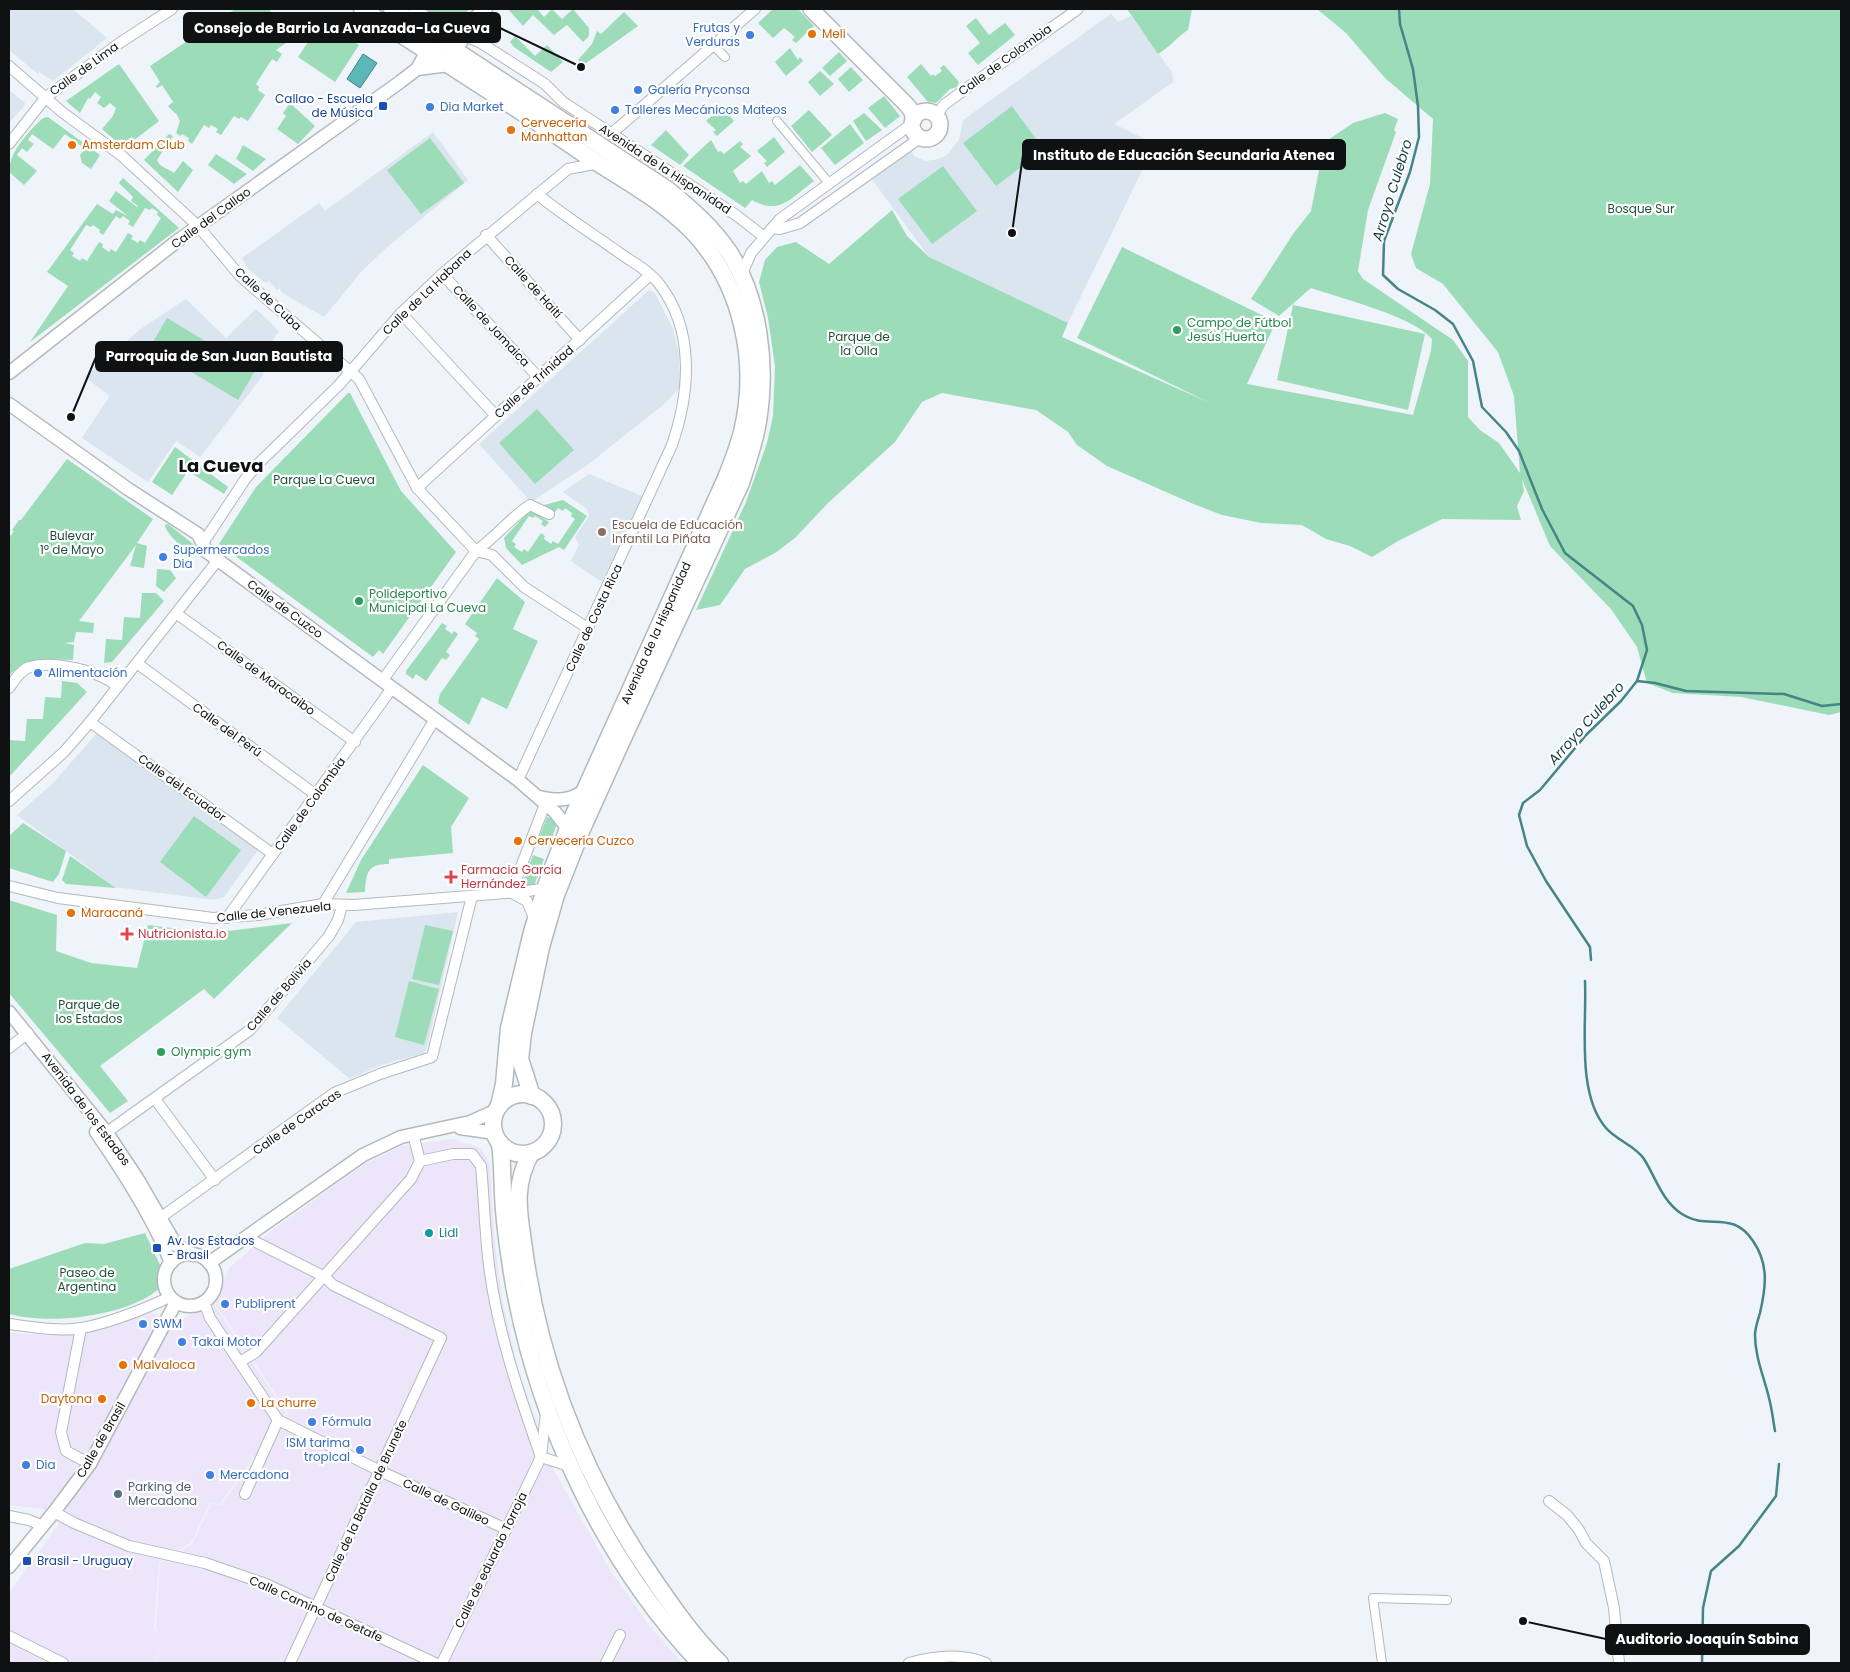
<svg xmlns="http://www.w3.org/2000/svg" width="1850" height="1672" font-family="Poppins,sans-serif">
<rect width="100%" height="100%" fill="#eef4f9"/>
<path fill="#ede5fa" d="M 452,1139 L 481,1148 L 490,1164 L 494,1234 L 502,1298 L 517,1365 L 552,1467 L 610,1570 L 648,1624 L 682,1663 L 154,1663 L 163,1642 L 153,1663 L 9,1663 L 9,1593 L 59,1524 L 42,1509 L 9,1505 L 9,1333 L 48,1335 L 83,1333 L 103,1329 L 150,1312 L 175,1323 L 213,1303 L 286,1413 L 220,1504 L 210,1503 L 191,1543 L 159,1562 L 154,1629 L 160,1636 L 156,1629 L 160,1563 L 192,1544 L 211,1504 L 221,1505 L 288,1413 L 214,1302 L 230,1267 L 275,1228 L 365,1164 L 401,1146 Z"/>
<g fill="#dae5ef">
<path d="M 9,9 L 73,9 L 107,38 L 53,81 L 39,72 L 38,74 L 9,50 Z"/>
<path d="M 1111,14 L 1118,22 L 1131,16 L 1172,72 L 1173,82 L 1114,124 L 1155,144 L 1068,323 L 929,257 L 871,178 L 910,150 L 914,156 L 926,161 L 939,159 L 947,155 L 959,140 L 963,120 Z"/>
<path d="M 9,90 L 25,103 L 24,106 L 9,123 Z"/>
<path d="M 433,132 L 468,180 L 385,249 L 362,271 L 324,317 L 281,292 L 280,288 L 277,290 L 269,281 L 266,283 L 249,270 L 242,258 L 319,203 L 325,211 Z"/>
<path d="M 649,290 L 655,293 L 673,329 L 679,355 L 680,388 L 664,404 L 586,466 L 531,502 L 479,444 Z"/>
<path d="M 186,299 L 226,338 L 256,309 L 279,331 L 255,366 L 264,374 L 200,457 L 176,441 L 148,482 L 82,438 L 110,396 L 85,377 L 142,328 Z"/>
<path d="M 589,474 L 642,496 L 602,582 L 571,561 L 579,545 L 575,537 L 589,516 L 587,509 L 563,492 Z"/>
<path d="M 98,732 L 258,850 L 224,897 L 214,900 L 115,887 L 17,815 L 53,783 Z"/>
<path d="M 458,912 L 428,1044 L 424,1053 L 381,1065 L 350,1079 L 277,1018 L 356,922 Z"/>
</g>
<g fill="#9ddcb8" fill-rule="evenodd">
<path d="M 235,9 L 269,9 L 283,29 L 289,25 L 296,29 L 304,30 L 276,50 L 282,54 L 277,62 L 272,59 L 256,84 L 259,87 L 258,90 L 265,95 L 248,121 L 241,117 L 239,119 L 234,116 L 221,135 L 216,132 L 218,129 L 211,125 L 209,128 L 204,125 L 192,144 L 188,141 L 189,138 L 182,134 L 180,136 L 176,133 L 180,121 L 177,115 L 168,106 L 173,102 L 162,85 L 157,88 L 156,86 L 160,82 L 150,66 Z"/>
<path d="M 426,9 L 471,9 L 456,20 L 448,22 Z"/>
<path d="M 508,9 L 537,9 L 544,17 L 552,9 L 562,19 L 573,9 L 589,28 L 589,36 L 583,42 L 567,25 L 554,35 L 533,15 L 523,26 Z"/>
<path d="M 773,9 L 798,9 L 814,26 L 796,43 L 792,40 L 795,37 L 784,28 L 773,38 L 758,23 Z"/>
<path d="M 1127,9 L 1192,9 L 1188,30 C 1177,37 1170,47 1158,54 Z"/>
<path d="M 1317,9 L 1841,9 L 1841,712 L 1829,715 L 1741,697 L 1673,693 L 1647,683 L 1637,647 L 1611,609 L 1550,546 L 1522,479 L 1524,491 L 1517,506 L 1521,520 L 1442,519 L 1398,541 L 1372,557 L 1350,546 L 1326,539 L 1302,525 L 1261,523 L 1222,515 L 1191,503 L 1107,466 L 1077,445 L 1068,432 L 1036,410 L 942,393 L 922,402 L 895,442 L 828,503 L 795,538 L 775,553 L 745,569 L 720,605 L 696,610 L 746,502 L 767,443 L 773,416 L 775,366 L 768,318 L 759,282 L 765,260 L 777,247 L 796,242 L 829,264 L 892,210 L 907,236 L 929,257 L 1068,323 L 1062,337 L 1210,403 L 1077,338 L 1122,247 L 1276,322 L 1247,384 L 1413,415 L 1431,351 L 1432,339 C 1415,317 1340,298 1311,288 L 1279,316 L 1251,299 L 1293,234 L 1311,211 L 1321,160 L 1327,156 L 1325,142 L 1353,123 L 1385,113 L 1398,119 L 1394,130 L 1396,132 L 1368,210 L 1358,271 L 1363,279 L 1453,340 L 1468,361 L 1468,417 L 1480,430 L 1499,443 L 1520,473 L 1514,396 L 1498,352 L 1443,284 L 1416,268 L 1411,254 L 1430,184 L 1433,119 L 1385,78 L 1346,33 Z"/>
<path d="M 624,12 L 638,26 L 582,66 L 578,60 L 592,44 L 597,31 L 601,34 Z"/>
<path d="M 976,18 L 989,35 L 1005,23 L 1015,35 L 978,65 L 968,53 L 980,43 L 966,26 Z"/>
<path d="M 322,21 L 359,45 L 335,82 L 298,57 Z"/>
<path d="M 515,36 L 535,56 L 547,45 L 563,62 L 551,72 L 514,47 L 510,42 Z"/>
<path d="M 790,48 L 798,60 L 800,57 L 803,61 L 786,76 L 775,62 Z"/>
<path d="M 839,52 L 847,61 L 830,76 L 822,68 Z"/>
<path d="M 119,64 L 159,121 L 124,148 L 102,129 L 113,116 L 116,108 L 110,103 L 104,108 L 97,103 L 101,97 L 95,92 L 90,99 L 88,98 L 80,113 L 66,101 Z"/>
<path d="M 921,64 L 931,76 L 933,74 L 935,76 L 942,71 L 940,68 L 944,65 L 959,82 L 957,87 L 950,89 L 936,103 L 928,102 L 907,77 Z"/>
<path d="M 851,67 L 863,80 L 849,92 L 838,79 Z"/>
<path d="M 820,71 L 834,84 L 820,96 L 808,82 Z"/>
<path d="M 884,96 L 900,116 L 885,128 L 868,108 Z"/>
<path d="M 290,103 L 315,126 L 298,144 L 277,129 L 286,116 L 283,113 Z"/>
<path d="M 1012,106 L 1044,150 L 996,186 L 963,143 Z"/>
<path d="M 722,107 L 734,121 L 717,136 L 713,132 L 716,130 L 706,121 Z"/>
<path d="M 809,110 L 832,135 L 812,152 L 791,126 Z"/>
<path d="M 864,113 L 882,130 L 866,141 L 853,121 Z"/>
<path d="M 48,117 L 100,155 L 91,169 L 82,163 L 80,155 L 85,149 L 65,134 L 53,149 L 32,134 L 28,140 L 34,144 L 27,152 L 22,148 L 17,155 L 37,171 L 24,185 L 9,172 C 9,152 29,131 43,118 Z"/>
<path d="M 850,124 L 864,143 L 835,165 L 821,148 Z"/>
<path d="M 666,130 L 689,155 L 680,165 L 651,145 Z"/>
<path d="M 169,134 L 173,136 L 157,160 L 160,165 L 174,173 L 183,161 L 193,170 L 178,192 L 144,160 Z"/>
<path d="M 774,137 L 785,152 L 767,167 L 764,163 L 767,161 L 757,151 Z"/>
<path d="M 430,138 L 464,183 L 421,214 L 387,170 Z"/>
<path d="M 711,140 L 718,152 L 721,151 L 724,154 L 740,141 L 743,144 L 740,147 L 751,156 L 733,171 L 740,183 L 743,181 L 746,184 L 762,171 L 769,183 L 772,181 L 775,185 L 800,165 L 814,181 C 792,197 780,216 752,200 L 745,208 L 683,166 Z"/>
<path d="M 243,145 L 266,159 L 253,171 L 236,159 Z"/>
<path d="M 216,154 L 247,174 L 234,184 L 208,165 Z"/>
<path d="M 943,166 L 977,211 L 932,244 L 898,199 Z"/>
<path d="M 123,178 L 179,228 L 30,342 L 68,286 L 47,272 L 97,204 L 113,214 L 116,210 L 128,216 L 109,201 L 116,191 L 137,207 L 129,217 L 138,206 L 131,201 L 133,197 L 119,183 ZM 145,208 L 150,210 L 152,208 L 158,212 L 157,215 L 161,218 L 145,243 L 140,240 L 138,243 L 131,239 L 133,236 L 128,233 L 116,252 L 111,249 L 109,252 L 102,247 L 103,244 L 99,242 L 87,261 L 82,258 L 80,261 L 72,256 L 74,253 L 70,250 L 86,225 L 91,227 L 93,225 L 100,230 L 99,232 L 103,235 L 116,216 L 120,219 L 123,216 L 130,221 L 128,224 L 133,227 Z"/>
<path d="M 1293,305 L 1425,334 L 1408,410 L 1277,380 Z"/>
<path d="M 167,318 L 255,371 L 238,400 L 150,347 Z"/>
<path d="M 348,393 L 350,393 L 401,491 L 456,552 L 383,654 L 379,650 L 373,657 L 219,544 L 256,487 Z"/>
<path d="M 537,409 L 574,450 L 535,484 L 499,443 Z"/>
<path d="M 175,447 L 228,487 L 224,494 L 188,471 L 172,495 L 152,482 Z"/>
<path d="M 67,459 L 153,519 L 137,543 L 147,546 L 144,568 L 130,566 L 136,545 L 79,621 L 94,623 L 93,633 L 76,632 L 74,642 L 64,643 L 74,645 L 73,660 C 51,659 23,658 9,676 L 9,538 L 14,531 L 12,530 L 19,520 L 21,520 Z"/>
<path d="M 563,500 L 587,516 L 564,550 L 559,547 L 522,565 L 506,548 L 504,538 L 530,510 L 549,522 L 545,527 L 541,524 L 543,521 L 535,516 L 533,518 L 529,516 L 512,541 L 516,544 L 514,547 L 522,552 L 524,549 L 528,552 L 541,533 L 545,536 L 544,539 L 551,544 L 553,541 L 558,544 L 575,519 L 571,516 L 572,513 L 565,508 L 563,511 L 558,508 L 553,515 L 544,508 L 544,505 Z"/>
<path d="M 168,524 L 197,547 L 197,556 C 188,553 166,535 165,525 Z"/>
<path d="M 157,569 L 170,570 L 176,578 L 164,592 L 156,586 Z"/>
<path d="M 497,578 L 525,602 L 513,629 L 538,641 L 507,709 L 482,697 L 469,725 L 438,703 L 440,694 L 479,639 L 475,636 L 477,633 L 465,624 Z"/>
<path d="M 142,593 L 156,593 L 164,601 L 112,662 L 104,663 L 106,639 L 122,640 L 124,617 L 140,618 Z"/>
<path d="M 442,623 L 447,626 L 445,629 L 452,634 L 454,631 L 458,634 L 446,652 L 450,655 L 446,660 L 442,658 L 426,681 L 416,674 L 413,679 L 406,674 L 406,671 Z"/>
<path d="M 62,681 L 77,683 L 87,692 L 9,777 L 9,740 L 25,741 L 27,719 L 43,719 L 45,697 L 61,698 Z"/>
<path d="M 423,765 L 469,798 L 451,827 L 453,853 L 389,859 L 389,864 C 368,864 366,872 365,892 L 346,893 L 361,860 Z"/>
<path d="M 194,816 L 241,850 L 206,897 L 160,862 Z"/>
<path d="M 547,817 L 558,820 L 549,847 L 537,843 Z"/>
<path d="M 23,823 L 66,851 L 59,874 L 53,882 L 9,868 L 9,836 Z"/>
<path d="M 533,855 L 544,859 L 534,886 L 525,889 L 522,885 Z"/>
<path d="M 70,856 L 116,888 L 66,884 L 62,880 Z"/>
<path d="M 9,900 L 57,915 L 56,951 L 91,963 L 137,968 L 148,925 L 213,933 L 292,923 L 214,999 L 204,989 L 100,1066 L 128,1101 L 110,1113 L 9,993 Z"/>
<path d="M 425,925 L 453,931 L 439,985 L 412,979 Z"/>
<path d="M 409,981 L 439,989 L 424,1045 L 395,1037 Z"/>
<path d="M 145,1233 L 160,1265 L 159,1289 C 125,1317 50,1325 9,1314 L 9,1269 L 85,1243 L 104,1244 Z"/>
</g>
<path fill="#5bb7b8" stroke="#448586" d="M 363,54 L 377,63 L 360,88 L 347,79 Z"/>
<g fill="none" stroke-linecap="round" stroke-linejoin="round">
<g stroke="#448586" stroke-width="2.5">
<path d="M 1399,9 L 1400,24 L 1413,69 L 1418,106 L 1419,137 L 1410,172 L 1384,241 L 1383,275 L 1398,289 L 1435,310 L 1453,324 L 1473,361 L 1482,407 L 1506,432 L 1519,451 L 1542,509 L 1565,553 L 1633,606 L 1642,625 L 1647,650 L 1637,681 L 1621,701 L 1586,735 L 1540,790 L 1523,803 L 1519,815 L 1527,846 L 1546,881 L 1590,947 L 1591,960"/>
<path d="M 1637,681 L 1655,683 L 1686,691 L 1784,694 L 1822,706 L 1841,704"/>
<path d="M 1585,981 C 1587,1023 1576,1094 1606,1128 C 1616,1140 1636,1146 1644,1159 C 1656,1178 1662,1201 1682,1214 C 1708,1231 1732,1209 1753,1241 C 1769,1264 1766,1287 1760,1313 C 1758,1320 1755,1328 1755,1335 C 1755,1357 1764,1377 1769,1398 C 1772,1409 1773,1420 1775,1431"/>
<path d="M 1702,1663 L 1703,1608 L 1711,1571 L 1739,1546 L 1776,1496 L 1779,1464"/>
</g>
<g stroke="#b3b9bd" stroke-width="10">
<g id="pedestrian">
<path d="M 713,45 L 725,57"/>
<path d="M 777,121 L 829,183"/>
<path d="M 1382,1663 L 1373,1598 L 1447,1600"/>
</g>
</g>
<g stroke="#b3b9bd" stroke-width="12">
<g id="minor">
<path d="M 414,9 L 446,28 L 481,43 L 545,84 L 563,102 L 736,215 L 763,236"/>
<path d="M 9,66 L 62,112 L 122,156 L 198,226 L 240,276 L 359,379 L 417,488 L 476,551 L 492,555 L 524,587 L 589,629"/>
<path d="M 936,115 L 945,104 L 989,72 L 1078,9"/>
<path d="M 611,134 L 755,9"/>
<path d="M 9,144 L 46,97 L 121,42 L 172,9"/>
<path d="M 772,228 L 780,229 L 800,223 L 920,138"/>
<path d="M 486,235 L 580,340"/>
<path d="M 442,274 L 539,378"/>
<path d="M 741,276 L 751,253 L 780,219 L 913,123"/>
<path d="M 401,313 L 496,416"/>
<path d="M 417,488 L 650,275"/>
<path d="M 203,543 L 246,478 L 260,462 L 339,385 L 401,313 L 442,274 L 568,169 L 599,163"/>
<path d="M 177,614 L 355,742"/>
<path d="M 138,664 L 316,795"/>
<path d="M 382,681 L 476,551 C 496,537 510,518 530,505 L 549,514"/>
<path d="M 9,688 C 14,681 21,669 30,667 C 54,660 100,671 118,687"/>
<path d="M 90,722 L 273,854"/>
<path d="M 518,780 L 672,445 C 690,393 695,331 660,285 C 651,272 634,263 621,254 C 593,234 564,216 537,194"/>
<path d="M 9,801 L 64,752 L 90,722 L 218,560"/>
<path d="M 9,886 L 58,898 L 213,918 L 258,915 L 323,904 L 354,905 L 521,892 L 541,889 L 546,884"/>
<path d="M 511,893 L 545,804"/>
<path d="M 512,893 L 527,901 L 535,920"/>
<path d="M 323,904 L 435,719"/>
<path d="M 227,918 L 392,688"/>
<path d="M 9,1048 L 28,1033"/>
<path d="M 155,1099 L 215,1180"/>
<path d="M 100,1137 L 250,1030 L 329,936 L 338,920 L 342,906"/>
<path d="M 420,1161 L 453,1154 L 472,1154 L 481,1166 C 484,1199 485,1233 489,1265 C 497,1331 519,1394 541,1457"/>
<path d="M 160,1218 L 334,1093 L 380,1074 L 432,1057 L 472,896"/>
<path d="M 246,1237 L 325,1277 L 333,1285 L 441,1338 L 290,1663"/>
<path d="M 204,1302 L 210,1318 L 278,1420 L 380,1471 L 506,1529"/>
<path d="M 9,1324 C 32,1327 59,1332 82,1328 C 113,1322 142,1310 170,1297"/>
<path d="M 81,1328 L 61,1432 L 66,1451 L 90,1464"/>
<path d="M 240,1362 L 256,1352 L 411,1179 L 420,1161 L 413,1134"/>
<path d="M 541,1457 L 572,1467"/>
<path d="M 245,1494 L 278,1420"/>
<path d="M 1549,1501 L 1567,1515 L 1579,1530 L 1586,1543 L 1604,1561 L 1614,1608 L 1619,1663"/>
<path d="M 54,1512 L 74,1523 L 129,1546 L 205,1563 L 266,1584 L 435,1663"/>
<path d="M 9,1516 L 29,1520 L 43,1526"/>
<path d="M 9,1636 L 63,1663"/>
<path d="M 442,1663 L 541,1457 L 546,1412"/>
<path d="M 606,1663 L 620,1635"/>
<path d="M 909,1663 C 934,1656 962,1653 986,1663"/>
</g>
</g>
<g stroke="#b3b9bd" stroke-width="15">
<g id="tertiary">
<path d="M 417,69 L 449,65 L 473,19"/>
<path d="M 9,373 L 176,242 L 400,82 L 417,69 L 435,37 L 446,28 L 473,19 L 486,9"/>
<path d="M 9,404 L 128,489 L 198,534 L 207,552 L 518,780 L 555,812 L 568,829"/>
<path d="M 539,797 C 557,801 569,801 584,791"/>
<path d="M 9,1012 L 107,1133 L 137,1178 L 176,1245 L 194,1255"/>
<path d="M 460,1128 L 495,1133"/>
<path d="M 96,1132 C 123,1171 154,1219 171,1263"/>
<circle cx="190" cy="1280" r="26"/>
<path d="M 209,1263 L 363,1155 L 401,1137 L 470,1122 L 497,1110"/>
<path d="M 9,1567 L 54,1512 L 90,1464 L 176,1302"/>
</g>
</g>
<g stroke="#b3b9bd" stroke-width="18">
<g id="secondary">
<path d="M 811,9 L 905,103 L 911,110 L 914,119"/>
<circle cx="926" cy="125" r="14"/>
</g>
</g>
<g stroke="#b3b9bd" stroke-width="19">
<g id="primary">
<path d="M 362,9 C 435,57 509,102 581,152 C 618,177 660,198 692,231 C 742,283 759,362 742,432 C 738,448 732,463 726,478 L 571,821 L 547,883 L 532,932 L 509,1028 L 504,1084 L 499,1106"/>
<path d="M 392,9 L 668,190 C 690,208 713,228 729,252 C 760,300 767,366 758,421 C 755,442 747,463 741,483 L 619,747 L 582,829 L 556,895 L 541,947 L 523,1033 L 520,1059 L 532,1096"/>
<circle cx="523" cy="1124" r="30"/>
<path d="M 500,1143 C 503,1165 502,1188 504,1210 C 506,1235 510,1261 514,1285 C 539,1423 604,1561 700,1663"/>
<path d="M 531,1153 C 511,1189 520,1217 525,1256 C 542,1373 587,1483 654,1580 C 674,1609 694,1638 720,1663"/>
</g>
</g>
<use href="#pedestrian" stroke="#fff" stroke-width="8"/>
<use href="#minor" stroke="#fff" stroke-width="10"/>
<use href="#tertiary" stroke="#fff" stroke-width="12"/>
<use href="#secondary" stroke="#fff" stroke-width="15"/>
<use href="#primary" stroke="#fff" stroke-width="16"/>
</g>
<g fill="#e8710a" stroke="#fff" stroke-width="2">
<circle cx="812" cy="34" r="5"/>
<circle cx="511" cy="130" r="5"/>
<circle cx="72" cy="145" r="5"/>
<circle cx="518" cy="841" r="5"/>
<circle cx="71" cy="913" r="5"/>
<circle cx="123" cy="1365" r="5"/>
<circle cx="102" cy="1399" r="5"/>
<circle cx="251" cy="1403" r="5"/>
</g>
<g fill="#3f7fe0" stroke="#fff" stroke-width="2">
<circle cx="750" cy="35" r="5"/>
<circle cx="638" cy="90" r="5"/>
<circle cx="430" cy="107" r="5"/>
<circle cx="615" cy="110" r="5"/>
<circle cx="163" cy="557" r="5"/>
<circle cx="38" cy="673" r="5"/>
<circle cx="225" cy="1304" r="5"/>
<circle cx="143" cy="1324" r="5"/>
<circle cx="182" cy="1342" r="5"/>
<circle cx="312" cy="1422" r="5"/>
<circle cx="360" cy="1450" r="5"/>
<circle cx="26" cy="1465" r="5"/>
<circle cx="210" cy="1475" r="5"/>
</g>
<g fill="#1a4fb4" stroke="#fff" stroke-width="2">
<rect x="378" y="101" width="10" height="10" rx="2.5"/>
<rect x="152" y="1243" width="10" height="10" rx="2.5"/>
<rect x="22" y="1556" width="10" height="10" rx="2.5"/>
</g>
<g fill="#2e9e5b" stroke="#fff" stroke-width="2">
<circle cx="1177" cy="330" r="5"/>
<circle cx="359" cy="601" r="5"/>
<circle cx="161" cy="1052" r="5"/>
</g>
<circle fill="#8d6e63" stroke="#fff" stroke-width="2" cx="602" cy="532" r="5"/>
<g fill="#e0444e" stroke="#fff" stroke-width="2">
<path d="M448.5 869.5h5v5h5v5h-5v5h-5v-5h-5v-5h5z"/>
<path d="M124.5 926.5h5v5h5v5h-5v5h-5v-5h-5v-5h5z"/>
</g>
<circle fill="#0f9aa8" stroke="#fff" stroke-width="2" cx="429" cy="1233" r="5"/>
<circle fill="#5c6f8a" stroke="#fff" stroke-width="2" cx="118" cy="1494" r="5"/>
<g text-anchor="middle" stroke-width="4.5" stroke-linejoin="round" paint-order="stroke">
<g font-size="12" fill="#366cbe" stroke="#fff" text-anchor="start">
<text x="740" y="32" text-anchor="end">Frutas y<tspan x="740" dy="14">Verduras</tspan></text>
<text x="648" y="94">Galería Pryconsa</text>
<text x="440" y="111">Dia Market</text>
<text x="625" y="114">Talleres Mecánicos Mateos</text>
<text x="173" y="554">Supermercados<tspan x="173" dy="14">Dia</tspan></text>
<text x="48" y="677">Alimentación</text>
<text x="235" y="1308">Publiprent</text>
<text x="153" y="1328">SWM</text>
<text x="192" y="1346">Takai Motor</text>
<text x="322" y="1426">Fórmula</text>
<text x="350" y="1447" text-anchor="end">ISM tarima<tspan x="350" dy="14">tropical</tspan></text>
<text x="36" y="1469">Dia</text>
<text x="220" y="1479">Mercadona</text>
</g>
<g font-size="12" fill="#c56008" stroke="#fff" text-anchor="start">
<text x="822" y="38">Meli</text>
<text x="521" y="127">Cervecería<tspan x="521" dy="14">Manhattan</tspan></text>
<text x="82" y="149">Amsterdam Club</text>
<text x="528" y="845">Cervecería Cuzco</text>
<text x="81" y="917">Maracaná</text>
<text x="133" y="1369">Malvaloca</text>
<text x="92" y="1403" text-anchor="end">Daytona</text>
<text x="261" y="1407">La churre</text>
</g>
<g font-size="12" fill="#0f1112" stroke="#fff">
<text transform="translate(1005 60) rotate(-36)" y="4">Calle de Colombia</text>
<text transform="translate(84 69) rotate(-36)" y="4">Calle de Lima</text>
<text transform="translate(665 169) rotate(33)" y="4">Avenida de la Hispanidad</text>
<text transform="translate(211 218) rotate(-36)" y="4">Calle del Callao</text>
<text transform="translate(533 287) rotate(48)" y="4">Calle de Haití</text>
<text transform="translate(427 292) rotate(-44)" y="4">Calle de La Habana</text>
<text transform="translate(268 299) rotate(43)" y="4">Calle de Cuba</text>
<text transform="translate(491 326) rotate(47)" y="4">Calle de Jamaica</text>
<text transform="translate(534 382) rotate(-42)" y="4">Calle de Trinidad</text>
<text transform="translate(285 609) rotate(36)" y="4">Calle de Cuzco</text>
<text transform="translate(594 618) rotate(-65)" y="4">Calle de Costa Rica</text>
<text transform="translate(656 633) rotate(-66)" y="4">Avenida de la Hispanidad</text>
<text transform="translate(266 678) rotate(36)" y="4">Calle de Maracaibo</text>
<text transform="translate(227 730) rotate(36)" y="4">Calle del Perú</text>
<text transform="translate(182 788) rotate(36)" y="4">Calle del Ecuador</text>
<text transform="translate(310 804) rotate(-54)" y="4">Calle de Colombia</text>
<text transform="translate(274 912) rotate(-6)" y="4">Calle de Venezuela</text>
<text transform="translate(279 995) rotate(-49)" y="4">Calle de Bolivia</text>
<text transform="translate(86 1109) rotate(53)" y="4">Avenida de los Estados</text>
<text transform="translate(297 1122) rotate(-35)" y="4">Calle de Caracas</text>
<text transform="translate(101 1440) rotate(-60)" y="4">Calle de Brasil</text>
<text transform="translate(366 1501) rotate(-65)" y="4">Calle de la Batalla de Brunete</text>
<text transform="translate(446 1502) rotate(25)" y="4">Calle de Galileo</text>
<text transform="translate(491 1560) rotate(-64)" y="4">Calle de eduardo Torroja</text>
<text transform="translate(316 1609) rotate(24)" y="4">Calle Camino de Getafe</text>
</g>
<g font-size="12" fill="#164399" stroke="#fff" text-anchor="start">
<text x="373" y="103" text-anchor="end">Callao - Escuela<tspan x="373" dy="14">de Música</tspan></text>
<text x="167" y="1245">Av. los Estados<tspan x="167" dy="14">- Brasil</tspan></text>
<text x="37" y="1565">Brasil - Uruguay</text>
</g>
<g font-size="12" fill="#1e5238" stroke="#fff">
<text x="1641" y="213">Bosque Sur</text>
<text x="859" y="341">Parque de<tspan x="859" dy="14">la Olla</tspan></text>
<text x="324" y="484">Parque La Cueva</text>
<text x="72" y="540">Bulevar<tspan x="72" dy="14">1º de Mayo</tspan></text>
<text x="89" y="1009">Parque de<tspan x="89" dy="14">los Estados</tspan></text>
<text x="87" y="1277">Paseo de<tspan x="87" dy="14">Argentina</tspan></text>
</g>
<g font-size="12" fill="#27864d" stroke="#fff" text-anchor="start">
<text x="1187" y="327">Campo de Fútbol<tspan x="1187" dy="14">Jesús Huerta</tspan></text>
<text x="369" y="598">Polideportivo<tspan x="369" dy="14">Municipal La Cueva</tspan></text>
<text x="171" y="1056">Olympic gym</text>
</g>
<g font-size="12" fill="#785e54" stroke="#fff" text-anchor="start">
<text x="612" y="529">Escuela de Educación<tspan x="612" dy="14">Infantil La Piñata</tspan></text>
</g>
<g font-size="12" fill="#be3a42" stroke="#fff" text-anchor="start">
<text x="461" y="874">Farmacia García<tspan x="461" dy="14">Hernández</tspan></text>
<text x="138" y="938">Nutricionista.io</text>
</g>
<g font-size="12" fill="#0d838f" stroke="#fff" text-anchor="start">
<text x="439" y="1237">Lidl</text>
</g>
<g font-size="12" fill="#4e5e75" stroke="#fff" text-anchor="start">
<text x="128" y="1491">Parking de<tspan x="128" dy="14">Mercadona</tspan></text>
</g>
<g font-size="14" font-style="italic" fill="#113d3d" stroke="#fff">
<text transform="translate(1392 190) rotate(-73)" y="5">Arroyo Culebro</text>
<text transform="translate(1586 723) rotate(-48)" y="5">Arroyo Culebro</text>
</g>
<g font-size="18" font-weight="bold" fill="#0f1112" stroke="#fff">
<text x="221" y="472">La Cueva</text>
</g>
</g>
<path fill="none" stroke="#0f1112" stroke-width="2" d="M581 67L500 28M1012 233L1023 155M71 417L96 357M1523 1621L1606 1639"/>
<g fill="#0f1112" stroke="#fff" stroke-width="2">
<circle cx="581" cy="67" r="5"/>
<circle cx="1012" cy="233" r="5"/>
<circle cx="71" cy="417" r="5"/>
<circle cx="1523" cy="1621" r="5"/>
</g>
<g fill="#0f1112" stroke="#0f1112" stroke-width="2">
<rect x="184" y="13" width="316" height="29" rx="5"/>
<rect x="1023" y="140" width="322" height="29" rx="5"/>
<rect x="96" y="342" width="246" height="29" rx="5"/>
<rect x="1606" y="1625" width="203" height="29" rx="5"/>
</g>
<g font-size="14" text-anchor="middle" font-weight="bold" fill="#fff">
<text x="342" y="33">Consejo de Barrio La Avanzada-La Cueva</text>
<text x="1184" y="160">Instituto de Educación Secundaria Atenea</text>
<text x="219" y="361">Parroquia de San Juan Bautista</text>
<text x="1707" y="1644">Auditorio Joaquín Sabina</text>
</g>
<rect width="1850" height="1672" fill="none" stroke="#0f1112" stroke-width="20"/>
</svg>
